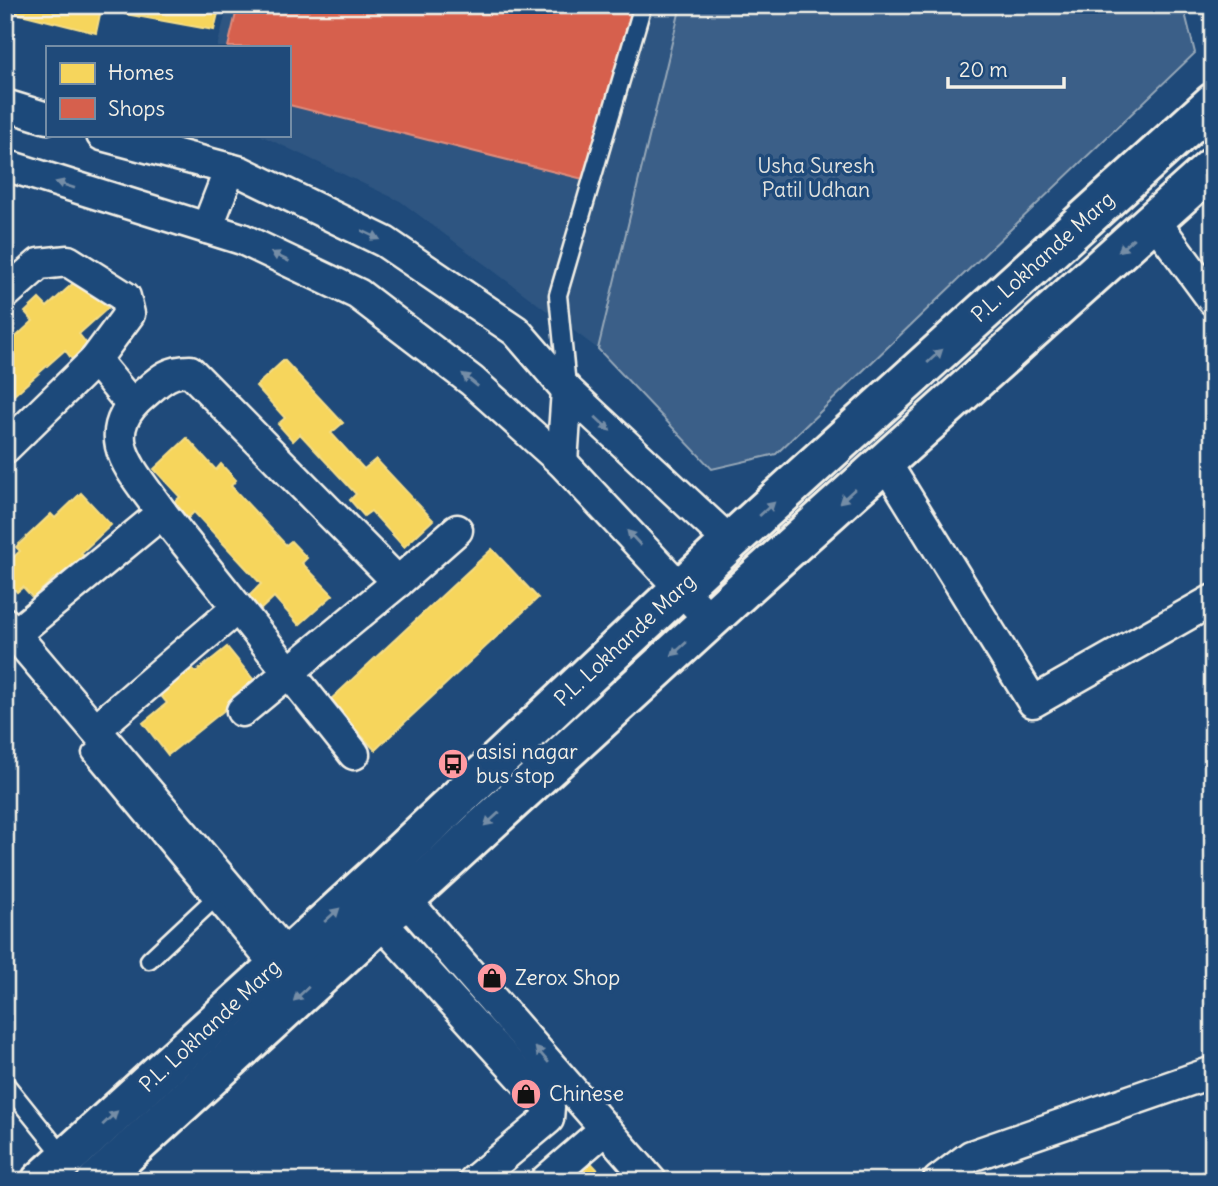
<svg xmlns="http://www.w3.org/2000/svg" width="1218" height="1186" font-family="Delius,sans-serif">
<rect width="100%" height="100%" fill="#1f4a7a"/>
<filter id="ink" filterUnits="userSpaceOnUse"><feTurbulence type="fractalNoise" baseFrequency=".0143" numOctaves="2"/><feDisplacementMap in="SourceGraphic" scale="14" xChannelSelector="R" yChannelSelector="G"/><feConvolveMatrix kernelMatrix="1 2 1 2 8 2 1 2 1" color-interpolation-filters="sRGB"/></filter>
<g filter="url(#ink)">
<path fill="#2d5581" d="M 228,5 L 681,5 L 598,349 L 400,201 L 260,135 L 289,135 L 289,47 L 217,47 Z"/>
<path fill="#3a5f88" stroke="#97a8b8" stroke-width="2" d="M 681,5 L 1183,5 L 1195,53 L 776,454 L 712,469 L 598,349 Z"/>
<g fill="#f6d55c" stroke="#f5dd86" stroke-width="2">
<path d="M 5,5 L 102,5 L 96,33 L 5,10 Z"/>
<path d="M 127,5 L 220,5 L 214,30 L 125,14 Z"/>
<path d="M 80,277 L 108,308 L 79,334 L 94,353 L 77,366 L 65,350 L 5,403 L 5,347 L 33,321 L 25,312 L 39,299 L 47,307 Z"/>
<path d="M 284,360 L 343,423 L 331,433 L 364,469 L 376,459 L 433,520 L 404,547 L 371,511 L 364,516 L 350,500 L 356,494 L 300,434 L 293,441 L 278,424 L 285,418 L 256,386 Z"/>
<path d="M 187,438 L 216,470 L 221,464 L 236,480 L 231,486 L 286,545 L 291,541 L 307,558 L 302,563 L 333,595 L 299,625 L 274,597 L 259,611 L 247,598 L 261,584 L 194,512 L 185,521 L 171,505 L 180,497 L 154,469 Z"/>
<path d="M 81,493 L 111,525 L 81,553 L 89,562 L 62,587 L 54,578 L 33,598 L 23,587 L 17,592 L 5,579 L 5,565 L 20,551 L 16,547 L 51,514 L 55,518 Z"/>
<path d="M 492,549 L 538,598 L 375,750 L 329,701 Z"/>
<path d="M 227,647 L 257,684 L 168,755 L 143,723 L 167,703 L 157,691 L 190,666 L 196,672 Z"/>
<path d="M 582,1153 L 608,1181 L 551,1181 Z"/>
</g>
<path fill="#d6604d" stroke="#df8c7c" stroke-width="2" d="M 238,5 L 636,5 L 591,181 L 289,105 L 289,47 L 228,47 Z"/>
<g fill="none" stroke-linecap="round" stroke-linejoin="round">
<g stroke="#f4f1e8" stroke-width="21">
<g id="service">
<path d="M 567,386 L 558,295 L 643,5"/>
<path d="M 91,753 L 271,970"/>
<path d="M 149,960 L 213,900"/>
<path d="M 5,1083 L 66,1159"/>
</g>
</g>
<g stroke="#f4f1e8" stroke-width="35">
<g id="minor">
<path d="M 5,105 L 47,118"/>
<path d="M 102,135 L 241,172 L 385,242 L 516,331 L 567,390 L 730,542"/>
<path d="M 5,165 L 242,239 L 358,294 L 472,381 L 562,462 L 710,620"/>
<path d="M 1154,220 L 1213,300"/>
<path d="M 207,228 L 230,169"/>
<path d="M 5,294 L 39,264 L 68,261 L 125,297 L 129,314 L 95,360 L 131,404"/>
<path d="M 5,448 L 95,360"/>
<path d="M 562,462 L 567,390"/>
<path d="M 885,462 L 1033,702 L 1213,600"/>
<path d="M 162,513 C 134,472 93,436 144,394 C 160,380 168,371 190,371 L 398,582 L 242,711"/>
<path d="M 398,582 L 457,530"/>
<path d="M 5,623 L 287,956"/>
<path d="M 15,634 L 162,513 L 354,754"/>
<path d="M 96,729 L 237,608"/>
<path d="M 391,883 L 651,1181"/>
<path d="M 380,921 L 549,1107 L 548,1119 L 474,1181"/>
<path d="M 545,1181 L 605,1129"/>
<path d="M 938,1181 L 971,1156 L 1213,1072"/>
</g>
</g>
<g stroke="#f4f1e8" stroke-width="44">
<g id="secondary">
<path d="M 41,1181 L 380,872 L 730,542 L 1213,103"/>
<path d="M 97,1181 L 747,586 L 1213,167"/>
</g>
</g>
<use href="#service" stroke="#1f4a7a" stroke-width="16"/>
<use href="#minor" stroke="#1f4a7a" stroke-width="30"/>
<use href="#secondary" stroke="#1f4a7a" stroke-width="38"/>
</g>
<defs><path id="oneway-solid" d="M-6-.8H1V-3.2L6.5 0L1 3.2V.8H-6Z" transform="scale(1.75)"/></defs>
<g fill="#748da6">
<use href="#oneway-solid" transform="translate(65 185) rotate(-162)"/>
<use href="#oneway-solid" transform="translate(371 235) rotate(26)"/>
<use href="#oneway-solid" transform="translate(1126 245) rotate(138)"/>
<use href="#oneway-solid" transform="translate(280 257) rotate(-154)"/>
<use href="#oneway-solid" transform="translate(935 356) rotate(-42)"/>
<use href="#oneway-solid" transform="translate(470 380) rotate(-141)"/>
<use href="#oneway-solid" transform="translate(603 424) rotate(43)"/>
<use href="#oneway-solid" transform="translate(847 496) rotate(138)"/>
<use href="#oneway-solid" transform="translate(767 509) rotate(-42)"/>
<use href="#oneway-solid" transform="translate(634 538) rotate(-133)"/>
<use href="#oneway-solid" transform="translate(679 649) rotate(138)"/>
<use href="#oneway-solid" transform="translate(492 819) rotate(138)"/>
<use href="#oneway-solid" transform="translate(332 915) rotate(-42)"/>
<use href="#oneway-solid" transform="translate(301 994) rotate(137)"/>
<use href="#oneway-solid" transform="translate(542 1055) rotate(-131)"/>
<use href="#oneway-solid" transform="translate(110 1118) rotate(-43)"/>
</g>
</g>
<defs>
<g id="bus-disc" transform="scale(1.575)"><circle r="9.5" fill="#ff9aa2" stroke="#1f4a7a"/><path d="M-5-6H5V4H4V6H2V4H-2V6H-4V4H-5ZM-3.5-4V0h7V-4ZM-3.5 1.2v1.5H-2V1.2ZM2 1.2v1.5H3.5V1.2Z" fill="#111"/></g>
<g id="shop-disc" transform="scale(1.575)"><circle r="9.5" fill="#ff9aa2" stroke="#1f4a7a"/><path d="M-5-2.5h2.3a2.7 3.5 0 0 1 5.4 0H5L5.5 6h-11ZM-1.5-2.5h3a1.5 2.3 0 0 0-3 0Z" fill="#111"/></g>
</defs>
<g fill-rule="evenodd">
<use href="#bus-disc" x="453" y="764"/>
<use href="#shop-disc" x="492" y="978"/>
<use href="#shop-disc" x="526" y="1094"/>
</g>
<g text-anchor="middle" stroke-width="7" stroke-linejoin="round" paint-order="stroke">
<g font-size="21" fill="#e1e2de" stroke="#1f4a7a">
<text x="816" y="173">Usha Suresh<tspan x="816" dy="24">Patil Udhan</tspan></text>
</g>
<g font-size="21" fill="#f4f1e8" stroke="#1f4a7a">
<text transform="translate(1043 257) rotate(-42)" y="7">P.L. Lokhande Marg</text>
<text transform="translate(625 640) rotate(-43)" y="7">P.L. Lokhande Marg</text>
<text transform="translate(210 1026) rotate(-43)" y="7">P.L. Lokhande Marg</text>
</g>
<g font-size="21" fill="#f4f1e8" stroke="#1f4a7a" text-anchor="start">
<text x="476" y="759">asisi nagar<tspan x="476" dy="24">bus stop</tspan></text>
<text x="515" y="985">Zerox Shop</text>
<text x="549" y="1101">Chinese</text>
</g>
</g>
<rect width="1218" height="1186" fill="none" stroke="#1f4a7a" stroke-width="28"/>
<rect x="14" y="14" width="1190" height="1158" fill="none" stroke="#f4f1e8" stroke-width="2.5" filter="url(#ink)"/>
<rect x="46" y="46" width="245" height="91" fill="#1f4a7a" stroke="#748da6" stroke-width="2"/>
<rect x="60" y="63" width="35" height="21" fill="#f6d55c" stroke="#748da6" stroke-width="2"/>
<text x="108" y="80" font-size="21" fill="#f4f1e8">Homes</text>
<rect x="60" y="98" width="35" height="21" fill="#d6604d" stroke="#748da6" stroke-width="2"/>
<text x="108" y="116" font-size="21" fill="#f4f1e8">Shops</text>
<path d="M948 77v10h116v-10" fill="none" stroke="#f4f1e8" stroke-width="3.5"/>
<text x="959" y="77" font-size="21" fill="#f4f1e8" stroke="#1f4a7a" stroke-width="5" paint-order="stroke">20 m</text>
</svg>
